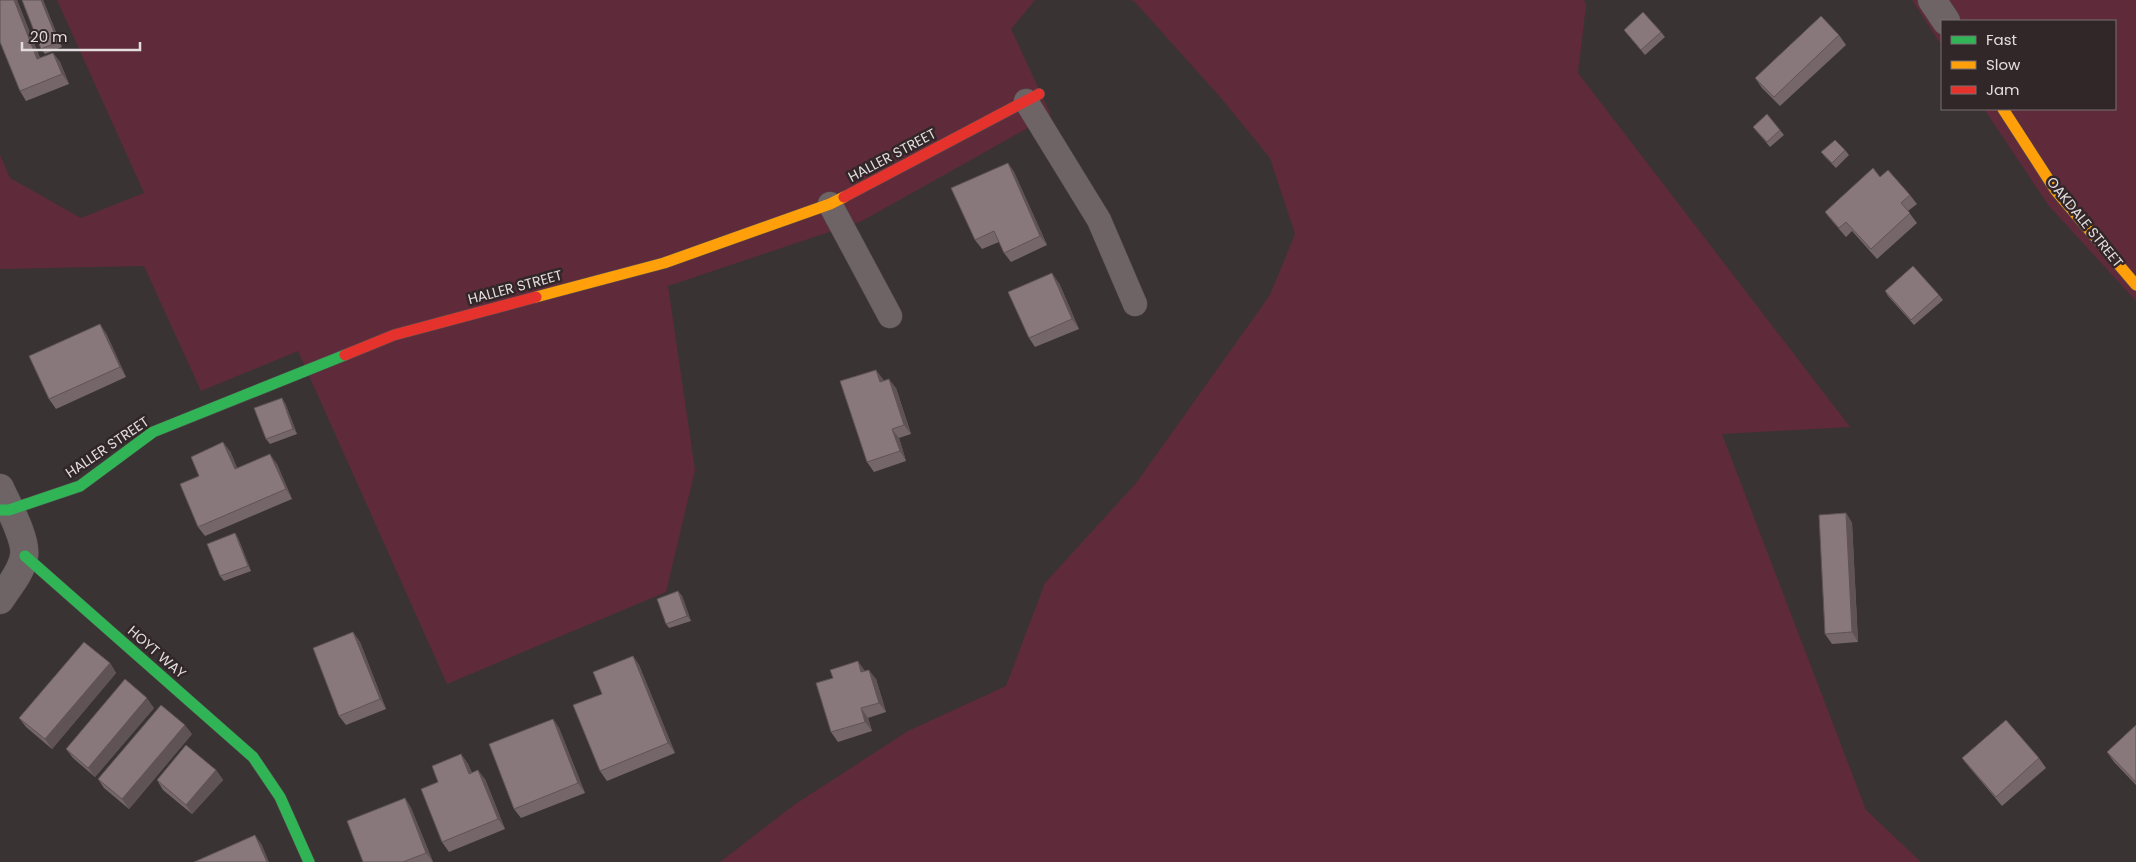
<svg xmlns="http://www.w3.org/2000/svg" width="2136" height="862" font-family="Poppins,sans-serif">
<rect width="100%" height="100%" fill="#393334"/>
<g fill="#5f2b3a">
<path d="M 57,0 L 1035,0 L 1011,29 L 1051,115 L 862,221 L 668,286 L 695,470 L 666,592 L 447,684 L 298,351 L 201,391 L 144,266 L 0,269 L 0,155 L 10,178 L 81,218 L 144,193 Z"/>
<path d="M 1129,0 L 1584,0 L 1586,5 L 1578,73 L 1850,427 L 1722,434 L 1866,810 L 1921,862 L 720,862 L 794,805 L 908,731 L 1006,686 L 1045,583 L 1137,482 L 1270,295 L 1295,234 L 1270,158 L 1221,98 L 1134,1 Z"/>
<path d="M 1912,0 L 2136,0 L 2136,301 L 2049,206 L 1984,109 L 2115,109 L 2115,21 L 1942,21 L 1942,46 Z"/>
</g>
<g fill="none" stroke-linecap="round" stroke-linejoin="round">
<g stroke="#544f50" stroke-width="25">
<g id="lane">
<path d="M 1026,101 L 1099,220 L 1135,304"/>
<path d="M 830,204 L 890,316"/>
</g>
</g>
<g stroke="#544f50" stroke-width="29">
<g id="street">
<path d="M 1932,0 L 1946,21"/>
<path d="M 0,488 C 7,504 27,539 24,556 C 22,572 8,587 0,600"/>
</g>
</g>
<g stroke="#544f50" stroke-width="12">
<g id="fast">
<path d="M 0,510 L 9,510 L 80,486 L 153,432 L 345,355"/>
<path d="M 25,556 L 253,757 L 280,797 L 309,862"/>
</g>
</g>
<g stroke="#544f50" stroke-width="12">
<g id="slow">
<path d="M 2003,109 L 2056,191 L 2136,285"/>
<path d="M 536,297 L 664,263 L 830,204 L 844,197"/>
</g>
</g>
<g stroke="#544f50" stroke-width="12">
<g id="jam">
<path d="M 844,197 L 1039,94"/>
<path d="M 345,355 L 394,335 L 536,297"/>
</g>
</g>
<use href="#lane" stroke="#6e6466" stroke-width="24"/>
<use href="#street" stroke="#6e6466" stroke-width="28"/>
<use href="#fast" stroke="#30b455" stroke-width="11"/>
<use href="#slow" stroke="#ff9f0a" stroke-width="11"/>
<use href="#jam" stroke="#e5322d" stroke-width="11"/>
</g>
<g fill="#75666a">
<path d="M 0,0 L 17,0 L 40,58 L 53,53 L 60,62 L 69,84 L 26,101 L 20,91 Z"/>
<path d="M 22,0 L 43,0 L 62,47 L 45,54 L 41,49 Z"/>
<path d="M 1624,30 L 1661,32 L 1665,37 L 1645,55 Z"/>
<path d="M 1839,35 L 1846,45 L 1780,106 L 1762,88 L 1755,78 Z"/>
<path d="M 1753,127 L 1780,130 L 1784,135 L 1770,147 Z"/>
<path d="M 1845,150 L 1849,155 L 1836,168 L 1825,157 L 1821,152 Z"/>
<path d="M 1008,163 L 1014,172 L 1047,245 L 1011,262 L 1004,253 L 999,242 L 982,249 L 975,240 Z"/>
<path d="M 1880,177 L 1910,195 L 1917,204 L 1908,211 L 1917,223 L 1877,259 L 1852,231 L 1846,237 L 1832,221 L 1825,212 Z"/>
<path d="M 1059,283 L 1079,329 L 1035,347 L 1029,338 Z"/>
<path d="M 1885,291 L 1939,295 L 1943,300 L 1914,325 L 1888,296 Z"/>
<path d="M 106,333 L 126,377 L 56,409 L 49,399 Z"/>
<path d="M 876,370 L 883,381 L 896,388 L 911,434 L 899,438 L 906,461 L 874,472 L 867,462 Z"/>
<path d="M 285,403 L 297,434 L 270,444 L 266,439 Z"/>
<path d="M 230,451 L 237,468 L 277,464 L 292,499 L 205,536 L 198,527 L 199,476 Z"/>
<path d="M 1846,513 L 1852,523 L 1858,642 L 1832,644 L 1825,634 Z"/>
<path d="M 235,533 L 238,538 L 251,571 L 224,581 L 220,576 Z"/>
<path d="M 678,591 L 682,596 L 691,621 L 669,628 L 666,624 Z"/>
<path d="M 353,632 L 360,642 L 386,709 L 346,725 L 339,716 Z"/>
<path d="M 633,656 L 639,665 L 675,753 L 607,781 L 600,771 L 602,694 Z"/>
<path d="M 110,663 L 116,673 L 52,749 L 26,727 L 19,718 Z"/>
<path d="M 865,671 L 876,679 L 886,712 L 868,718 L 872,731 L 838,742 L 831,732 Z"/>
<path d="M 154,708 L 95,777 L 73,758 L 66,749 Z"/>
<path d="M 553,719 L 559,728 L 585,793 L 521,818 L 514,809 Z"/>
<path d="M 2136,725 L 2136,785 L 2114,762 L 2107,752 Z"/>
<path d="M 192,734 L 129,809 L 104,788 L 98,779 Z"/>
<path d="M 461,754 L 468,764 L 472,773 L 485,779 L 505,829 L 449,852 L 442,842 L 438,782 Z"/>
<path d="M 1962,758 L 2039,758 L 2046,768 L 2002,806 L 1969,767 Z"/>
<path d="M 216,770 L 223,780 L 192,814 L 163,790 L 157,780 Z"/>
<path d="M 405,798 L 411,808 L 433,862 L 363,862 Z"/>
</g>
<g fill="#5f5356">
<path d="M 14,0 L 17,0 L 44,69 L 37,59 Z"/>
<path d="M 41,0 L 43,0 L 62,47 L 58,42 Z"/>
<path d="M 53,53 L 60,62 L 69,84 L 62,74 Z"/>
<path d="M 1008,163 L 1014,172 L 1047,245 L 1040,236 Z"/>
<path d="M 1052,273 L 1059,283 L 1079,329 L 1072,319 Z"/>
<path d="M 100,324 L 106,333 L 126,377 L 120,367 Z"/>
<path d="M 876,370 L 883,379 L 887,392 L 880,382 Z"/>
<path d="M 889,379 L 896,388 L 911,434 L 904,425 Z"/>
<path d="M 282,398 L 285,403 L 297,434 L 293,429 Z"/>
<path d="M 892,429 L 899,438 L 906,461 L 900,451 Z"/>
<path d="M 223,442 L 230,451 L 242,479 L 235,469 Z"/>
<path d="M 270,454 L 277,464 L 292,499 L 286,489 Z"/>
<path d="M 1846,513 L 1852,523 L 1858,642 L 1852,632 Z"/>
<path d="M 235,533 L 238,538 L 251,571 L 248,566 Z"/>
<path d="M 678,591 L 682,596 L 691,621 L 687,616 Z"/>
<path d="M 353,632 L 360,642 L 386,709 L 380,699 Z"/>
<path d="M 633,656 L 639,665 L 675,753 L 668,743 Z"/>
<path d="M 858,661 L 865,671 L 861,672 Z"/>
<path d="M 110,663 L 116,673 L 52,749 L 45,739 Z"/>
<path d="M 869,670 L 876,679 L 886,712 L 879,703 Z"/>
<path d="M 147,698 L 154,708 L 95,777 L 88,768 Z"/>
<path d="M 861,708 L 868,718 L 872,731 L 865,722 Z"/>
<path d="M 553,719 L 559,728 L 585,793 L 578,783 Z"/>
<path d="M 185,725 L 192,734 L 129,809 L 122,799 Z"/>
<path d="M 461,754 L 468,764 L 476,783 L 469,774 Z"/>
<path d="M 216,770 L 223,780 L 192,814 L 186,805 Z"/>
<path d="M 478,770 L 485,779 L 505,829 L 498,819 Z"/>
<path d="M 405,798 L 411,808 L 433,862 L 426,853 Z"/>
<path d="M 255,835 L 262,845 L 269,862 L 267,862 Z"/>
</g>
<g fill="#88777b" stroke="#5f5356">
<path d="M 0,0 L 14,0 L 37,59 L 53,53 L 62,74 L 20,91 L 0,42 Z"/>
<path d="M 22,0 L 41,0 L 58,42 L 41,49 Z"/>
<path d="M 1643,12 L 1661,32 L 1641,50 L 1624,30 Z"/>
<path d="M 1821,16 L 1839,35 L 1774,97 L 1755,78 Z"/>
<path d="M 1767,114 L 1780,130 L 1767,142 L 1753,127 Z"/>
<path d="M 1835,140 L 1845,150 L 1832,163 L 1821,152 Z"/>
<path d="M 1008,163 L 1040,236 L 1004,253 L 994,231 L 975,240 L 951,188 Z"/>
<path d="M 1873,168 L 1880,177 L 1888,170 L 1910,195 L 1901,203 L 1910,213 L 1871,249 L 1846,222 L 1839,228 L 1825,212 Z"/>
<path d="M 1913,266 L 1939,295 L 1911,320 L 1885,291 Z"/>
<path d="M 1052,273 L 1072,319 L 1029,338 L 1008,292 Z"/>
<path d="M 100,324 L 120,367 L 49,399 L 29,356 Z"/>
<path d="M 876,370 L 880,382 L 889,379 L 904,425 L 892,429 L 900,451 L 867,462 L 840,381 Z"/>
<path d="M 282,398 L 293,429 L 266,439 L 254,408 Z"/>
<path d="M 223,442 L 235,469 L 270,454 L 286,489 L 198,527 L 180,484 L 199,476 L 191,457 Z"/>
<path d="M 1846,513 L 1852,632 L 1825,634 L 1819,515 Z"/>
<path d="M 235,533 L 248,566 L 220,576 L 207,544 Z"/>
<path d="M 678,591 L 687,616 L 666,624 L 657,599 Z"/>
<path d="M 353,632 L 380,699 L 339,716 L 313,648 Z"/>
<path d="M 84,642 L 110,663 L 45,739 L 19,718 Z"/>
<path d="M 633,656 L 668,743 L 600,771 L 573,705 L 602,694 L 593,672 Z"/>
<path d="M 858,661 L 861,672 L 869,670 L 879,703 L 861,708 L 865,722 L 831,732 L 816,683 L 833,678 L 830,670 Z"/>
<path d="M 125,679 L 147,698 L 88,768 L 66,749 Z"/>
<path d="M 161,705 L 185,725 L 122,799 L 98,779 Z"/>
<path d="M 553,719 L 578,783 L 514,809 L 489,744 Z"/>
<path d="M 2006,720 L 2039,758 L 1996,797 L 1962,758 Z"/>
<path d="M 2136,725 L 2136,782 L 2107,752 Z"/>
<path d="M 186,745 L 216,770 L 186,805 L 157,780 Z"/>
<path d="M 461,754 L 469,774 L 478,770 L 498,819 L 442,842 L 421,789 L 438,782 L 432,766 Z"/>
<path d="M 405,798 L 426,853 L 403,862 L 363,862 L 347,821 Z"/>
<path d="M 255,835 L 267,862 L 194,862 Z"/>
</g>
<g text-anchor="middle" stroke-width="5" stroke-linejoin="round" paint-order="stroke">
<g font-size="14" fill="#e4dddf" stroke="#312729">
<text transform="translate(892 155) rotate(-28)" y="5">HALLER STREET</text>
<text transform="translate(2085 222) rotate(51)" y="5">OAKDALE STREET</text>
<text transform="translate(515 287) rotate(-15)" y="5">HALLER STREET</text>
<text transform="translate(107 447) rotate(-34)" y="5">HALLER STREET</text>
<text transform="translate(157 652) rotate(41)" y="5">HOYT WAY</text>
</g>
</g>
<rect x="1941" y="20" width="175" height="90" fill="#312729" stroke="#797072"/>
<rect x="1951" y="36" width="25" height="8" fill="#30b455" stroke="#797072"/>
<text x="1986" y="45" font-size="15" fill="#e4dddf">Fast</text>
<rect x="1951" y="61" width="25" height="8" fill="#ff9f0a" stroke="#797072"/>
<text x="1986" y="70" font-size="15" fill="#e4dddf">Slow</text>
<rect x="1951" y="86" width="25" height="8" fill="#e5322d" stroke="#797072"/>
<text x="1986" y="95" font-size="15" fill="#e4dddf">Jam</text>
<path d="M22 42v8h118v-8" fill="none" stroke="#e4dddf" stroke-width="2.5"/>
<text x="30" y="42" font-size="15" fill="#e4dddf" stroke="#312729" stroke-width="4" paint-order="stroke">20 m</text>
</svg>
